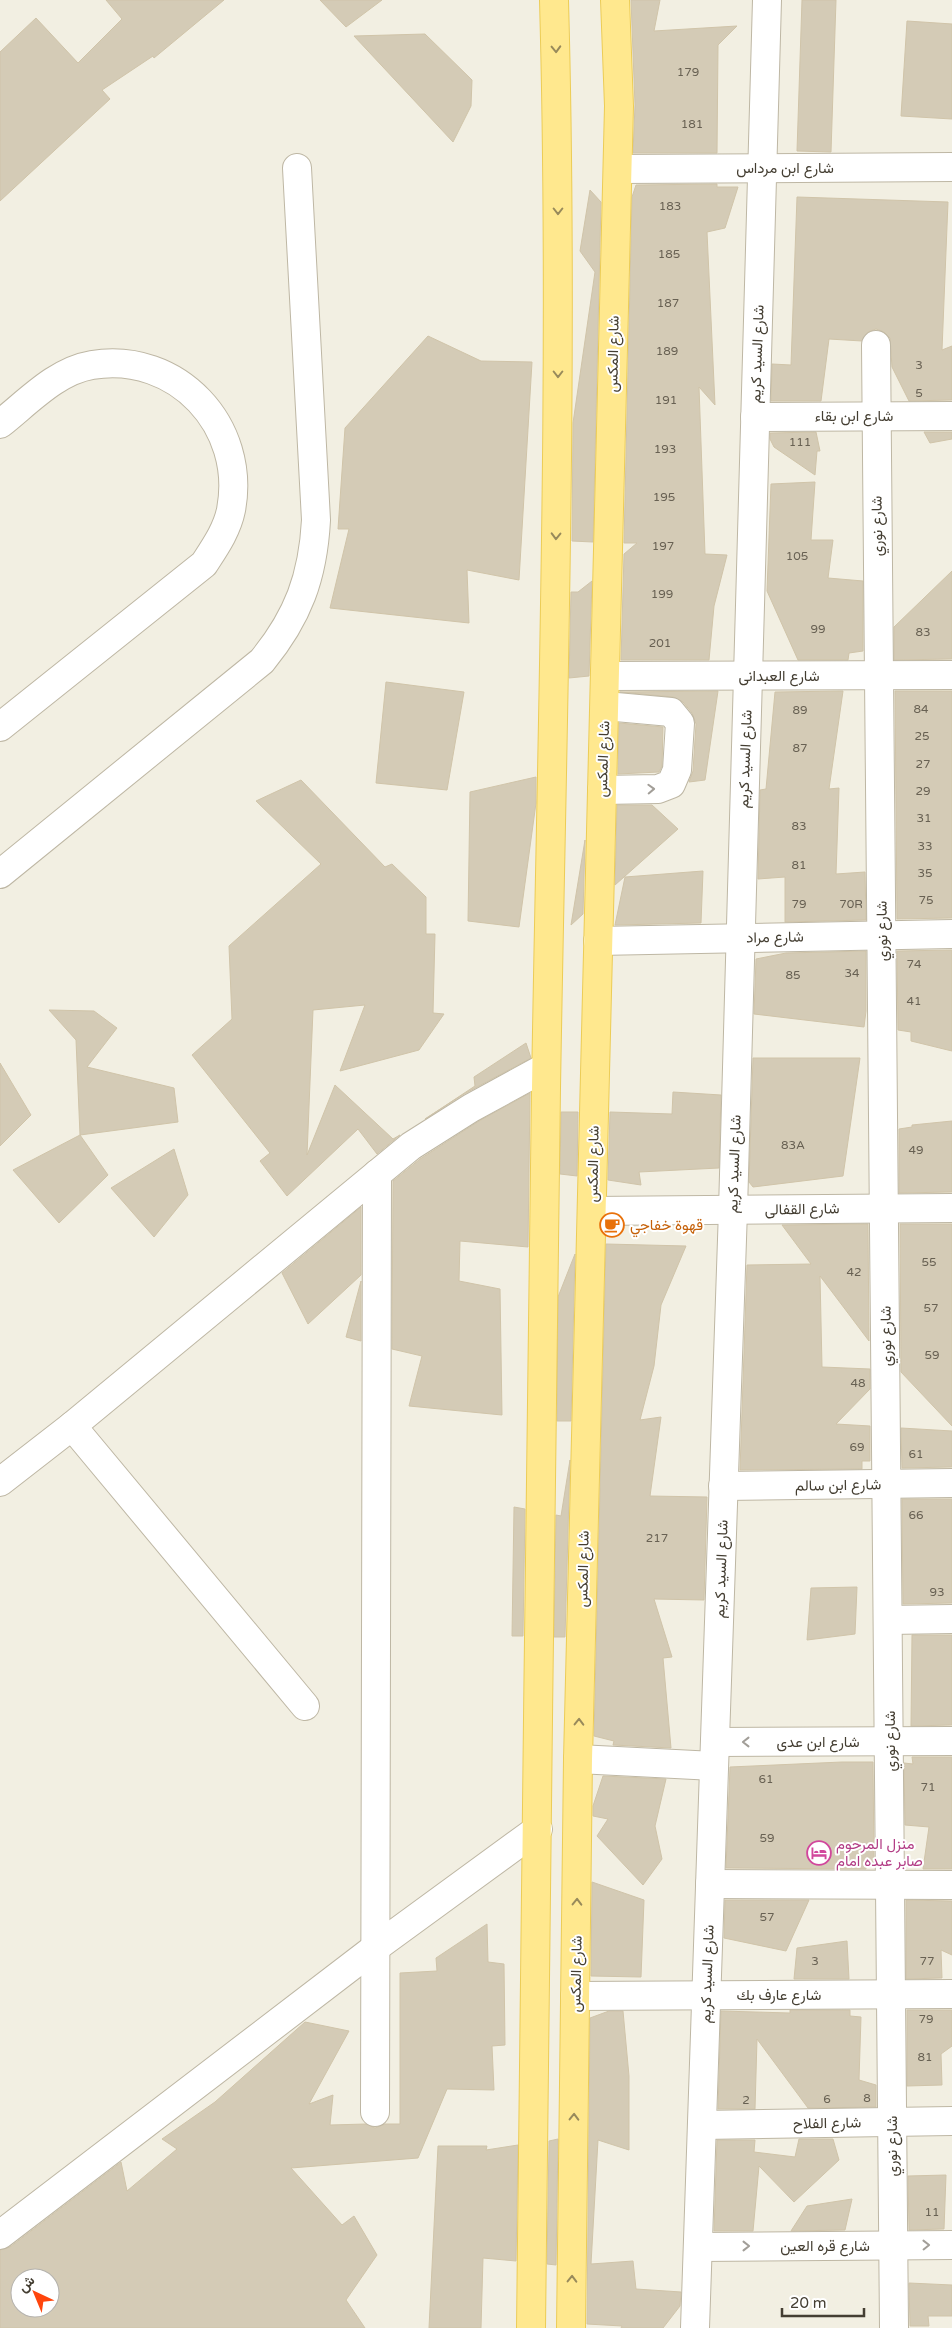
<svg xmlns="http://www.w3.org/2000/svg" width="952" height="2328" font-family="'Varela Round',Vazirmatn,sans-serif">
<rect width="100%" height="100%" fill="#f2efe2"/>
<g fill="#d4cbb6" stroke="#d0c4a9" fill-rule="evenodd">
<path d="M 106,0 L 224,0 L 154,58 L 153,56 L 102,90 L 110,99 L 0,201 L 0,52 L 36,18 L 78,63 L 122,19 Z"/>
<path d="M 320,0 L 382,0 L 346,27 Z"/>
<path d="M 631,0 L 660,0 L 654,31 L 737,26 L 718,45 L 717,153 L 633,153 L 635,105 Z"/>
<path d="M 802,0 L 836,0 L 831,152 L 797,151 Z"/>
<path d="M 907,21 L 952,24 L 952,119 L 901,116 Z"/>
<path d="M 425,34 L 472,80 L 471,106 L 453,142 L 354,36 Z"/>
<path d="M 717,184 L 717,187 L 738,187 L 725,228 L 707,232 L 715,405 L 699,387 L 705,554 L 727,555 L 714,606 L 709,660 L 621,660 L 624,554 L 637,543 L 624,543 L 632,197 L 636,185 Z"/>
<path d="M 590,190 L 601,202 L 593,542 L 572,541 L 573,423 L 595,272 L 580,251 Z"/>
<path d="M 797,197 L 948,202 L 942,350 L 952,346 L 952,400 L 909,401 L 892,367 L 890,338 L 884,332 L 876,329 L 868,332 L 862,341 L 829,339 L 821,401 L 771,401 L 772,364 L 791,365 Z"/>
<path d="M 428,336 L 481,361 L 532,362 L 519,580 L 467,570 L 469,623 L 330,608 L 349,529 L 338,529 L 345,428 Z"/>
<path d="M 816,432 L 820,451 L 817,451 L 815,475 L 774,447 L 770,439 L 770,433 Z"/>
<path d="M 924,432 L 952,432 L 952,439 L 930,443 Z"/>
<path d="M 815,482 L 811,540 L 833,540 L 828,578 L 863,581 L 863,651 L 849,653 L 848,660 L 798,660 L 767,591 L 771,484 Z"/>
<path d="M 952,571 L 952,659 L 894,660 L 894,627 Z"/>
<path d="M 592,581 L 589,676 L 569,678 L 571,592 L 578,592 Z"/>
<path d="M 386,682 L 464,692 L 447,790 L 376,783 Z"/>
<path d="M 718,691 L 705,780 L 689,782 L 693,771 L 696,724 L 692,713 L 683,702 L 673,697 L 620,692 Z"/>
<path d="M 843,691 L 829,789 L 839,788 L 836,874 L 865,872 L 866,920 L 785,922 L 785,877 L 758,879 L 760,790 L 766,789 L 775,692 Z"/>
<path d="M 895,691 L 952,691 L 952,918 L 897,919 Z"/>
<path d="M 619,723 L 663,727 L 662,766 L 659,772 L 618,774 Z"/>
<path d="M 536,777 L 536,803 L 519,927 L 468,921 L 470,792 Z"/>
<path d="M 301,780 L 385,867 L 392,864 L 426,897 L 426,934 L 435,934 L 433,1013 L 444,1014 L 419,1050 L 340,1071 L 365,1005 L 313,1010 L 307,1155 L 335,1085 L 393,1139 L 400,1135 L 377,1154 L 358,1129 L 287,1196 L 260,1161 L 270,1153 L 192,1055 L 232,1019 L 229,946 L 321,864 L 256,801 Z"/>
<path d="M 617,805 L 652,805 L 678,829 L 615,885 Z"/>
<path d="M 585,840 L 583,914 L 571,925 Z"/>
<path d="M 703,871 L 701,923 L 615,925 L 625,877 Z"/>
<path d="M 952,950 L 952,1051 L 911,1041 L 911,1032 L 898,1030 L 897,951 Z"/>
<path d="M 866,951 L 866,1011 L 864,1027 L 754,1014 L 756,959 L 786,953 Z"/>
<path d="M 49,1010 L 94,1011 L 117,1028 L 87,1067 L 174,1088 L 178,1122 L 80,1135 L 76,1040 Z"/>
<path d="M 526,1043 L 531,1058 L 464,1094 L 425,1119 L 475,1086 L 474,1077 Z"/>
<path d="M 753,1058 L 860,1058 L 843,1176 L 753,1187 L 749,1182 Z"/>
<path d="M 0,1063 L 31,1115 L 0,1146 Z"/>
<path d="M 673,1092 L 721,1095 L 719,1168 L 639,1172 L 641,1185 L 608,1180 L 610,1112 L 672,1114 Z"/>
<path d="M 530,1093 L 528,1247 L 460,1241 L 459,1281 L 500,1289 L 502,1415 L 409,1406 L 422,1356 L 392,1349 L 393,1181 L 420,1159 L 479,1121 Z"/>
<path d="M 561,1112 L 578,1112 L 577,1176 L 560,1174 Z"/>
<path d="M 952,1121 L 952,1192 L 899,1193 L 899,1129 L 912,1127 L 912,1125 Z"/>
<path d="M 80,1135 L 108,1175 L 59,1223 L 13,1170 Z"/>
<path d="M 174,1149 L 188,1195 L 154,1237 L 111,1188 Z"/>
<path d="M 361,1207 L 361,1275 L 308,1324 L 282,1273 Z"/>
<path d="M 868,1224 L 869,1341 L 820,1276 L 822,1367 L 870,1369 L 870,1389 L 836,1424 L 870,1426 L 870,1461 L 862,1461 L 862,1469 L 740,1470 L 747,1265 L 811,1264 L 782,1225 Z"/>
<path d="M 900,1224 L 952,1224 L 952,1426 L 901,1372 Z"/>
<path d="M 606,1244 L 686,1246 L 661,1305 L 654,1366 L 640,1420 L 661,1417 L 650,1496 L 707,1497 L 704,1600 L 654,1599 L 672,1657 L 663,1658 L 671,1748 L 613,1745 L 614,1741 L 594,1736 Z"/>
<path d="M 575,1254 L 571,1421 L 557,1421 L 558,1297 Z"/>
<path d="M 361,1281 L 361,1341 L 346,1337 Z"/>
<path d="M 901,1428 L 952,1431 L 952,1467 L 902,1468 Z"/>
<path d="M 570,1460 L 565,1637 L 554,1637 L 556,1515 L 561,1516 Z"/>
<path d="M 902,1499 L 952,1499 L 952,1603 L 903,1604 Z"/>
<path d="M 514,1507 L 525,1509 L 523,1636 L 512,1636 Z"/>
<path d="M 857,1587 L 855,1634 L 807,1640 L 811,1588 Z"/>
<path d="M 912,1635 L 952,1635 L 952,1725 L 911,1726 Z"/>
<path d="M 912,1757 L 952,1757 L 952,1869 L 923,1869 L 929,1827 L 905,1825 L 904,1763 L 913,1764 Z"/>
<path d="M 842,1762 L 873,1762 L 874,1866 L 866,1866 L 866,1869 L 726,1868 L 730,1767 Z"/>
<path d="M 603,1776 L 666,1779 L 655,1826 L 662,1859 L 643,1885 L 597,1836 L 608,1819 L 593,1816 L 593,1806 Z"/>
<path d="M 592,1882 L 644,1900 L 641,1977 L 591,1976 Z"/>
<path d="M 725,1900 L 809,1900 L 786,1951 L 724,1938 Z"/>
<path d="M 906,1900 L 952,1901 L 952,1955 L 941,1950 L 942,1978 L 906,1979 Z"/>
<path d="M 487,1924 L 488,1962 L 504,1964 L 505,2045 L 492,2046 L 494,2090 L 447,2089 L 418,2158 L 291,2168 L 342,2225 L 354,2216 L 377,2255 L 346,2300 L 365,2328 L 0,2328 L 0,2250 L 10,2247 L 121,2162 L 127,2191 L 177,2149 L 162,2139 L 215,2102 L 305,2022 L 349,2031 L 309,2104 L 333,2095 L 330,2125 L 366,2124 L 375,2128 L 385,2124 L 400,2124 L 400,1973 L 437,1971 L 436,1958 ZM 20,2278 L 50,2278 L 50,2308 L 20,2308 Z"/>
<path d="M 847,1941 L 849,1979 L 794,1979 L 797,1948 Z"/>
<path d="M 790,2010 L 850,2010 L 850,2016 L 861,2017 L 859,2080 L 876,2085 L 876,2107 L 808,2108 L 757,2039 L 755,2109 L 718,2109 L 721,2011 L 790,2013 Z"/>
<path d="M 907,2010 L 952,2010 L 952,2046 L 941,2054 L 942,2085 L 907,2086 Z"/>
<path d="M 609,2011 L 623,2011 L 629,2076 L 629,2150 L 598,2140 L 591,2264 L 633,2261 L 636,2289 L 681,2292 L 680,2306 L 663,2328 L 621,2328 L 622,2326 L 587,2324 L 590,2018 Z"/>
<path d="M 558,2139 L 556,2265 L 547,2264 L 549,2141 Z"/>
<path d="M 799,2139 L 833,2139 L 839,2160 L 794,2202 L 759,2166 L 753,2231 L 714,2231 L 717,2140 L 755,2140 L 754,2152 L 795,2157 Z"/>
<path d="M 518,2145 L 516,2261 L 483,2258 L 481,2328 L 429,2328 L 438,2146 L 487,2146 L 486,2150 Z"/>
<path d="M 946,2175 L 944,2229 L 909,2230 L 908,2176 Z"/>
<path d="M 852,2199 L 845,2230 L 791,2231 L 807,2206 Z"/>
<path d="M 909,2283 L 952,2285 L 952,2316 L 928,2316 L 929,2326 L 910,2326 Z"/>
</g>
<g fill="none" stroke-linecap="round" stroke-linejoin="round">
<g stroke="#beb7a4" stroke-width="30">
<g id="minor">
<path d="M 618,169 L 952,167"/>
<path d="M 876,345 L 894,2328"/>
<path d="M 755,417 L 952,416"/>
<path d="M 0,424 C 28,402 56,371 92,365 C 177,351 247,426 231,510 C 227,530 215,547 204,564 L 0,727"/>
<path d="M 605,676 L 952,675"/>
<path d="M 602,790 L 658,789 L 671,784 L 677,770 L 680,723 L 671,712 L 605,706"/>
<path d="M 0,874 L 262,661 C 298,617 313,577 316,520 L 297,168"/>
<path d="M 598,941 L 952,934"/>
<path d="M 592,1211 L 952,1208"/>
<path d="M 72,1426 L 305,1706"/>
<path d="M 0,1482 L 72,1426 L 411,1146 L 471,1108 L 546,1067"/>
<path d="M 723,1486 L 952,1483"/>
<path d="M 888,1620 L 952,1619"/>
<path d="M 715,1742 L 952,1741"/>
<path d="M 578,1759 L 714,1766"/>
<path d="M 710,1884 L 952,1885"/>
<path d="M 575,1996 L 952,1994"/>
<path d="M 375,2112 L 377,1174"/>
<path d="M 702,2125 L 952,2121"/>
<path d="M 0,2235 L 375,1948 L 538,1829"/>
<path d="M 698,2247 L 952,2245"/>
<path d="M 695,2328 L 733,1210 L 767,0"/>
</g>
</g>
<g stroke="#eccc56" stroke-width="30">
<g id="major">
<path d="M 531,2328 C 537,1915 539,1501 546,1088 C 552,725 564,363 554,0"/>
<path d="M 571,2328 L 578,1759 L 619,106 L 615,0"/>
</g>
</g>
<use href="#minor" stroke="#fff" stroke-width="28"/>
<use href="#major" stroke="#ffe88e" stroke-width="28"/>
</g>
<defs><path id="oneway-chevron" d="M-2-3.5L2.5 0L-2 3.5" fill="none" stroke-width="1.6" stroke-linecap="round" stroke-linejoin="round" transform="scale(1.25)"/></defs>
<g stroke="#988a5b">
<use href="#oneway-chevron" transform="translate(556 49) rotate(88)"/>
<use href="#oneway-chevron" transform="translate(558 211) rotate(90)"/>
<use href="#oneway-chevron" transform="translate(558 374) rotate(90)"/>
<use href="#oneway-chevron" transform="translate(556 536) rotate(91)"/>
<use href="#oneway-chevron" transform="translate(579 1722) rotate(-89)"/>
<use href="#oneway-chevron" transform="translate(577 1902) rotate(-89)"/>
<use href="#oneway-chevron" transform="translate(574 2117) rotate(-89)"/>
<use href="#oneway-chevron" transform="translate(572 2279) rotate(-89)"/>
</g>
<g stroke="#a29e98">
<use href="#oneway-chevron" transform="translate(651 789) rotate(-2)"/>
<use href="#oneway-chevron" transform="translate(746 1742) rotate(180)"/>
<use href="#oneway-chevron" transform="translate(926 2245) rotate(-1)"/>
<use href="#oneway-chevron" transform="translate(746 2246)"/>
</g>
<defs>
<g id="cafe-ring" transform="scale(1.25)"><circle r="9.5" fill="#fff" stroke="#e8710a" stroke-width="1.5"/><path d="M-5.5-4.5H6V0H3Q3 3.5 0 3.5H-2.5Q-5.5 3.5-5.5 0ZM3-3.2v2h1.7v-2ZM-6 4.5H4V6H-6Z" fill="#e8710a"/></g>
<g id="hotel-ring" transform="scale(1.25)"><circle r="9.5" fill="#fff" stroke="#d1479c" stroke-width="1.5"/><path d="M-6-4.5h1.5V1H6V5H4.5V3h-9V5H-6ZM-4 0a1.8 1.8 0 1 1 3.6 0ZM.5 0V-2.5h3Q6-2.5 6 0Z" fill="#d1479c"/></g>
</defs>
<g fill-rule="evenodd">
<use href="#cafe-ring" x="612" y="1225"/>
<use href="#hotel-ring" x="819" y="1853"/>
</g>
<g text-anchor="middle" stroke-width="4" stroke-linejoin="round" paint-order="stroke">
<g font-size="12" fill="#686153">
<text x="688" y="76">179</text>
<text x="692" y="128">181</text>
<text x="670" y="210">183</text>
<text x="669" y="258">185</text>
<text x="668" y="307">187</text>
<text x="667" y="355">189</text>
<text x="919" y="369">3</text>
<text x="919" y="397">5</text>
<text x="666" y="404">191</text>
<text x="800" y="446">111</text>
<text x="665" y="453">193</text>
<text x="664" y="501">195</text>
<text x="663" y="550">197</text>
<text x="797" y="560">105</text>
<text x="662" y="598">199</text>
<text x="818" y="633">99</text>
<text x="923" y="636">83</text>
<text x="660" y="647">201</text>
<text x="921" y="713">84</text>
<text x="800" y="714">89</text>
<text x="922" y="740">25</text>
<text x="800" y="752">87</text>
<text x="923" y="768">27</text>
<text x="923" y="795">29</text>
<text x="924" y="822">31</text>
<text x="799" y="830">83</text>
<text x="925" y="850">33</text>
<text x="799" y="869">81</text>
<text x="925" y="877">35</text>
<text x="926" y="904">75</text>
<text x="799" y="908">79</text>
<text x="851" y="908">70R</text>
<text x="914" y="968">74</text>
<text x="852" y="977">34</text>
<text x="793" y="979">85</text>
<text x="914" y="1005">41</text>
<text x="793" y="1149">83A</text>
<text x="916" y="1154">49</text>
<text x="929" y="1266">55</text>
<text x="854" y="1276">42</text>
<text x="931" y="1312">57</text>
<text x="932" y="1359">59</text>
<text x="858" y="1387">48</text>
<text x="857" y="1451">69</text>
<text x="916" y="1458">61</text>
<text x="916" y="1519">66</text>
<text x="657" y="1542">217</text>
<text x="937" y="1596">93</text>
<text x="766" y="1783">61</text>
<text x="928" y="1791">71</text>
<text x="767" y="1842">59</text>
<text x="767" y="1921">57</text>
<text x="815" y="1965">3</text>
<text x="927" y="1965">77</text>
<text x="926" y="2023">79</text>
<text x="925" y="2061">81</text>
<text x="867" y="2102">8</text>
<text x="827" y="2103">6</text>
<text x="746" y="2104">2</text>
<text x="932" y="2216">11</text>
</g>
<g font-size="15" fill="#443e32" stroke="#fff">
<text x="785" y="173">شارع ابن مرداس</text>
<text transform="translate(613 354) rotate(-89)" y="5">شارع المكس</text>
<text transform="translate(757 354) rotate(-88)" y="5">شارع السيد كريم</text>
<text x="854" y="421">شارع ابن بقاء</text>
<text transform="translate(877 526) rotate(-91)" y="5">شارع نوري</text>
<text x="779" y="681">شارع العبدانى</text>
<text transform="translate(603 759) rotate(-88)" y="5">شارع المكس</text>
<text transform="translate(745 759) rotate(-88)" y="5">شارع السيد كريم</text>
<text transform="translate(882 931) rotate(-91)" y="5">شارع نوري</text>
<text transform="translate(775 937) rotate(-1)" y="5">شارع مراد</text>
<text transform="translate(593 1164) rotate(-89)" y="5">شارع المكس</text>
<text transform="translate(734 1164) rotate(-88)" y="5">شارع السيد كريم</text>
<text transform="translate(802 1209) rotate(-1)" y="5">شارع القفالى</text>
<text transform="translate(886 1336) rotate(-91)" y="5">شارع نوري</text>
<text transform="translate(838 1485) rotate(-1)" y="5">شارع ابن سالم</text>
<text transform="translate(583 1569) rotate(-89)" y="5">شارع المكس</text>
<text transform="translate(721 1569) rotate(-88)" y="5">شارع السيد كريم</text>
<text transform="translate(890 1741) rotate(-90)" y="5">شارع نوري</text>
<text x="818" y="1747">شارع ابن عدى</text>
<text transform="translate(576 1974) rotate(-89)" y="5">شارع المكس</text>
<text transform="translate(707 1974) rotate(-88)" y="5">شارع السيد كريم</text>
<text x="779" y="2000">شارع عارف بك</text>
<text transform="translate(827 2123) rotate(-1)" y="5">شارع الفلاح</text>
<text transform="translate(892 2146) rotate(-90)" y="5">شارع نوري</text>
<text x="825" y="2251">شارع قره العين</text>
</g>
<g font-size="15" fill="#c56008" stroke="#fff" text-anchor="start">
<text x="630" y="1230">قهوة خفاجي</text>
</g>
<g font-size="15" fill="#b23c85" stroke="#fff" text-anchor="start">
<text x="836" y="1849">منزل المرحوم<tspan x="836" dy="17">صابر عبده امام</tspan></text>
</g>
</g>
<g transform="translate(35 2293) rotate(316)"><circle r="24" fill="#ffffff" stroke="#b4b2ad"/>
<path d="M0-4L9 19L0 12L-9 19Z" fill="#ff450c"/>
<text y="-8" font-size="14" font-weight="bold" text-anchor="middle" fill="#443e32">ش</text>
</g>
<path d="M782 2308v8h82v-8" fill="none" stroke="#443e32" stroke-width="2.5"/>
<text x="790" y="2308" font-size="15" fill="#443e32" stroke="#ffffff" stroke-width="4" paint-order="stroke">20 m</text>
</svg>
